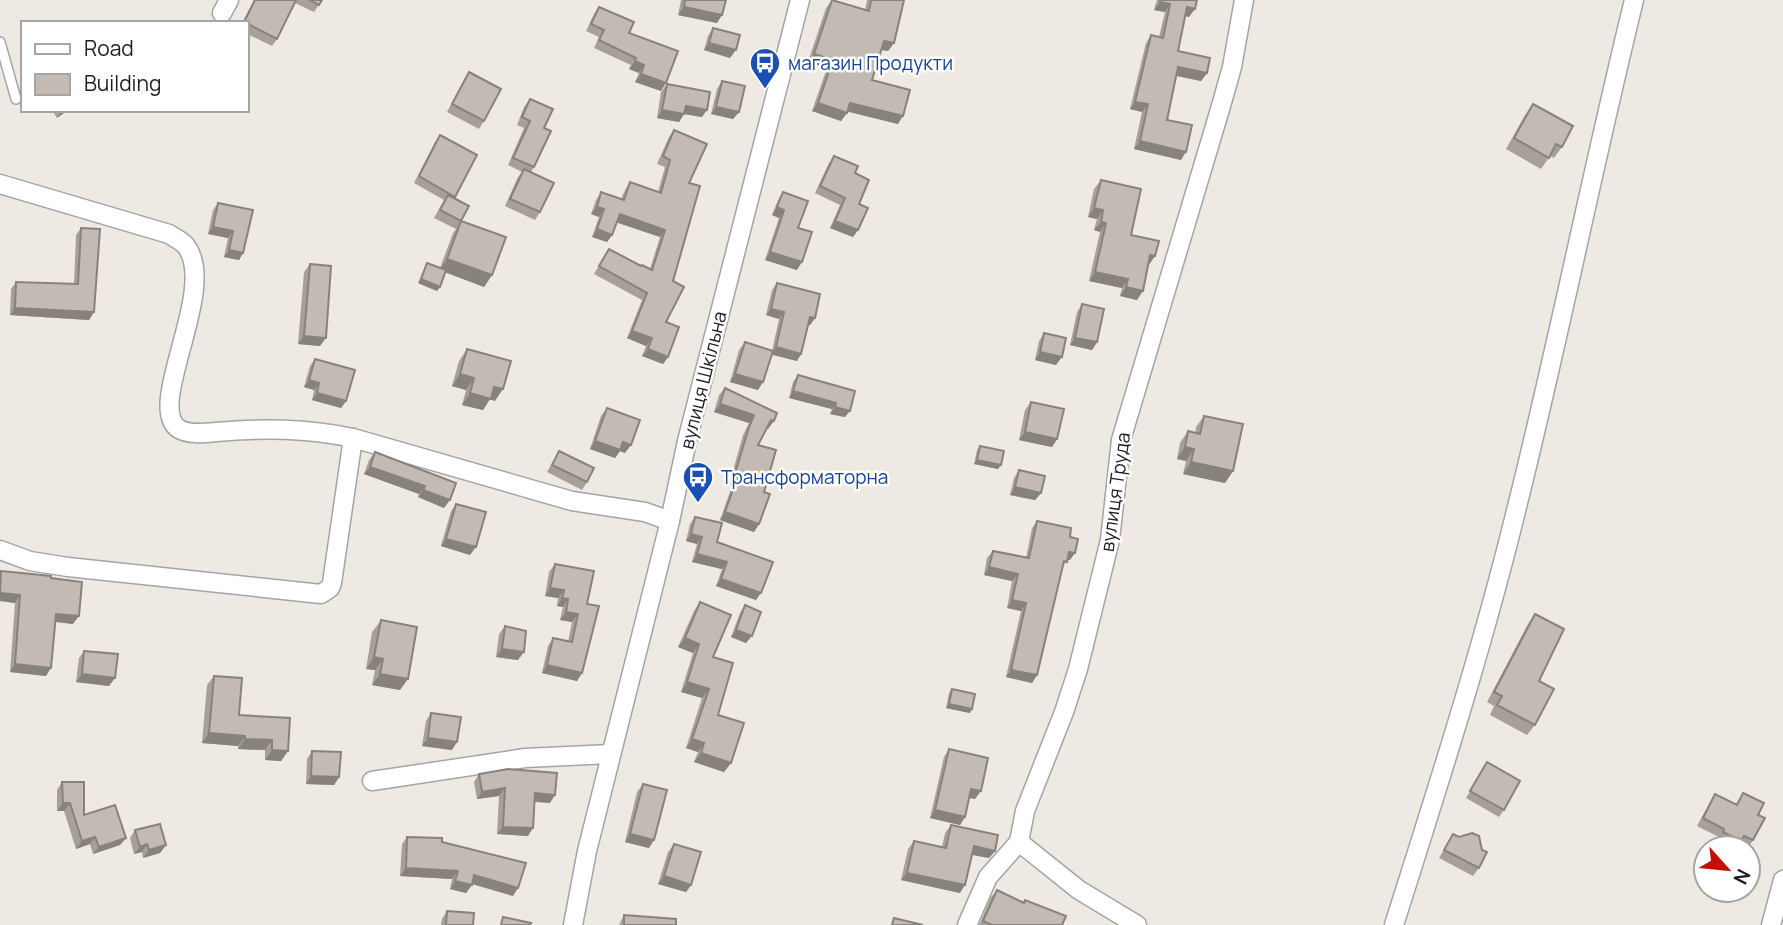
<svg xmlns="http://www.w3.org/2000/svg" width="1783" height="925" font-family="Manrope,sans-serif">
<rect width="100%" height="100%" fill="#eeeae3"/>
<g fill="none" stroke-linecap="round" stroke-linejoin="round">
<g stroke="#a4a4a4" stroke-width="12">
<path id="service" d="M 0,42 L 16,99"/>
</g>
<g stroke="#a4a4a4" stroke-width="21">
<g id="minor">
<path d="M 222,13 L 229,0"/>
<path d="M 0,184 L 169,234 C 175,238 182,241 186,246 C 219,289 144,407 179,429 C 189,435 205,433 216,432 C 265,428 305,428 353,438"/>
<path d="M 0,550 L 30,561 L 68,567 L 321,594 L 330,588 L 332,583 L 353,438 L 572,501 L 645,512 L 670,521"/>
<path d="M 372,781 L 525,758 L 611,754"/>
<path d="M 1019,842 L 1025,811 L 1064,712 L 1078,669 L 1110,540 L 1121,440 L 1221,106 L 1232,67 L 1244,0"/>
<path d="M 1019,842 L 1079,890 L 1137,925"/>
<path d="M 573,925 L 587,851 L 670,521 L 687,441 L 800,0"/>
<path d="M 967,925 L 988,877 L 1019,842"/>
<path d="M 1394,925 C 1437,789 1481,653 1515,515 C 1558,344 1592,171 1634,0"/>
<path d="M 1771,925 L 1783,880"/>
</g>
</g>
<use href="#service" stroke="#fff" stroke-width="9"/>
<use href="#minor" stroke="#fff" stroke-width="18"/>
</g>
<g fill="#a7a09a">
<path d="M 254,0 L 322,0 L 314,12 L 295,3 L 277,39 L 272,46 L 247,34 L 247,23 L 242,23 Z"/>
<path d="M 681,0 L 726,0 L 717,23 L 678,15 Z"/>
<path d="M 832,0 L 865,10 L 867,0 L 904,0 L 894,43 L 888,51 L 881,50 L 872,80 L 898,124 L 847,111 L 841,121 L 812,111 L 827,68 L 808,62 L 826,8 Z"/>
<path d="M 1157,0 L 1197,0 L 1189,17 L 1185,16 L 1178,51 L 1207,73 L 1201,81 L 1176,76 L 1167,120 L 1181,160 L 1134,149 L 1142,112 L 1130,109 L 1146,43 L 1151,35 L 1159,37 L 1165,12 L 1154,10 Z"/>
<path d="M 599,7 L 629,33 L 661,91 L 635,82 L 639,73 L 629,69 L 631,65 L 594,48 L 599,37 L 586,31 L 594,14 Z"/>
<path d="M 713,28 L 730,58 L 704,50 L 708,36 Z"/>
<path d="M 469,72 L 484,121 L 479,129 L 447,112 L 464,80 Z"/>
<path d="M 722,81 L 739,112 L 733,119 L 711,114 L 717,89 Z"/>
<path d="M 667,84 L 702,117 L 684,114 L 679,122 L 657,118 L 661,92 Z"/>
<path d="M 530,99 L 544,128 L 534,167 L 531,172 L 540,212 L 535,220 L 505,206 L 518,177 L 522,172 L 508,165 L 524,128 L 517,125 L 524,107 Z"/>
<path d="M 1533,104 L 1562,147 L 1554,158 L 1550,156 L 1541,169 L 1506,149 L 1525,115 Z"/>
<path d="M 52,110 L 68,110 L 57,118 Z"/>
<path d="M 674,130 L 689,183 L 666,322 L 668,357 L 663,364 L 642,356 L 646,346 L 627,338 L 642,300 L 594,274 L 609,249 L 641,266 L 650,269 L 660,237 L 617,222 L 612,235 L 607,242 L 592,237 L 599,217 L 591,214 L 596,200 L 601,192 L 621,199 L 625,190 L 630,182 L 658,192 L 665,167 L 657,164 L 669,137 Z"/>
<path d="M 440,135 L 455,197 L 454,198 L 461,221 L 492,275 L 484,287 L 446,272 L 440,287 L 437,291 L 418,283 L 427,263 L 440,268 L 453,233 L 456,229 L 434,218 L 444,200 L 414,183 L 435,142 Z"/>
<path d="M 834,156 L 855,173 L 859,204 L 858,230 L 853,237 L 830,228 L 840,205 L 815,193 L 829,163 Z"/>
<path d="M 1101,180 L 1149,265 L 1148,265 L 1137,300 L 1120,296 L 1122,288 L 1089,281 L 1100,232 L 1094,230 L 1097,219 L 1088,217 L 1094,189 Z"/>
<path d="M 783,192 L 797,270 L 765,260 L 779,218 L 772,215 L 778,200 Z"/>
<path d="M 218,203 L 243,253 L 239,260 L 224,257 L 228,238 L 208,234 L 213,210 Z"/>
<path d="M 81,228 L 94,312 L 89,320 L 10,315 L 11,289 L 16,282 L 74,284 L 76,235 Z"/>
<path d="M 310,264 L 320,346 L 298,344 L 304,272 Z"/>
<path d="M 777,283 L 815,318 L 810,325 L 808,325 L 797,361 L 772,355 L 758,390 L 730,382 L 739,350 L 745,342 L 772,351 L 779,319 L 766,315 L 772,290 Z"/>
<path d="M 1082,304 L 1097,342 L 1092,350 L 1070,345 L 1077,312 Z"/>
<path d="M 1044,333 L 1056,365 L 1035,360 L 1039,341 Z"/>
<path d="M 467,349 L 495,401 L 490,399 L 483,410 L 462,405 L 466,390 L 452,386 L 459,361 Z"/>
<path d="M 315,359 L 346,401 L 341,408 L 312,400 L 314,390 L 304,387 L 310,366 Z"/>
<path d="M 798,375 L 855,391 L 845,417 L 830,414 L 832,409 L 789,398 L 793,382 Z"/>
<path d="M 725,388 L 768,429 L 767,428 L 758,445 L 764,492 L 759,524 L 754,532 L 720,520 L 732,486 L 729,485 L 743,435 L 749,423 L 714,412 L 719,395 Z"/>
<path d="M 1031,402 L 1057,439 L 1052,447 L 1019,440 L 1025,410 Z"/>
<path d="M 607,408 L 625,453 L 620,451 L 615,458 L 590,449 L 601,416 Z"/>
<path d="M 1204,416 L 1233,471 L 1225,483 L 1183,474 L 1186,461 L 1177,459 L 1180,443 L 1188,431 L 1195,433 L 1196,427 Z"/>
<path d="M 980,446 L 998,469 L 974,464 L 977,450 Z"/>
<path d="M 559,451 L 587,482 L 582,490 L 547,472 Z"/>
<path d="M 375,452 L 456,483 L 444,508 L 418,497 L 419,494 L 364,474 L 369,460 Z"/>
<path d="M 1019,470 L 1041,493 L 1035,500 L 1010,495 L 1014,478 Z"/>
<path d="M 456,504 L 470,555 L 441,546 L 451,511 Z"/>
<path d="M 695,517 L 717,542 L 756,600 L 716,586 L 722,569 L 692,562 L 697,544 L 686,541 L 690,524 Z"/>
<path d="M 1037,521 L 1070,537 L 1070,560 L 1067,560 L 1062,568 L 1037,675 L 1032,683 L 1006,677 L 1021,611 L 1007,608 L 1012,581 L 984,575 L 987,558 L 993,551 L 1026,558 L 1032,528 Z"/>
<path d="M 555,564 L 587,604 L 582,673 L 577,681 L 542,673 L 548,646 L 553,638 L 568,642 L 572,622 L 560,620 L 563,607 L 557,606 L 558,598 L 545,596 L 549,572 Z"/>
<path d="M 1,571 L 51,578 L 73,624 L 55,622 L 46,676 L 10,672 L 15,603 L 0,601 L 0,573 Z"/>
<path d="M 700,602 L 713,657 L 718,715 L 731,763 L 724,772 L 694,762 L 698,752 L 686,748 L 702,698 L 681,692 L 693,653 L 678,647 L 694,611 Z"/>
<path d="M 745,605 L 746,643 L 731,637 L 740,613 Z"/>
<path d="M 1535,614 L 1535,725 L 1527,735 L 1490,715 L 1494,706 L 1487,702 L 1528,624 Z"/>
<path d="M 381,620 L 400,690 L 372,685 L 375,670 L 366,669 L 372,632 Z"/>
<path d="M 505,626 L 518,660 L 496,657 L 499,634 Z"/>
<path d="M 84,651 L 109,686 L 76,682 L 79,658 Z"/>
<path d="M 214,676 L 239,715 L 288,751 L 281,761 L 265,760 L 265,750 L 238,749 L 238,746 L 202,743 L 207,685 Z"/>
<path d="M 952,689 L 970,713 L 946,708 L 949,693 Z"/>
<path d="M 431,713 L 452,750 L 422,746 L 426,721 Z"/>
<path d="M 949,749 L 975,799 L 969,798 L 965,817 L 960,825 L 930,818 L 944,757 Z"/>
<path d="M 312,751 L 339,777 L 334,785 L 306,784 L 307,759 Z"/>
<path d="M 1487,762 L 1504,810 L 1499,817 L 1466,798 Z"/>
<path d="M 479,774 L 550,803 L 535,802 L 528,836 L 497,834 L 499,796 L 477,799 L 474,782 Z"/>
<path d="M 62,782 L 84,815 L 126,838 L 120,845 L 93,854 L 90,844 L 76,849 L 64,811 L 57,811 L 57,790 Z"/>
<path d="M 643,784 L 649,848 L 625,842 L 637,792 Z"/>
<path d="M 1743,793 L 1758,815 L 1753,840 L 1748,848 L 1740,844 L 1737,848 L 1734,848 L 1717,840 L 1719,837 L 1697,826 L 1710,802 L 1715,794 L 1736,804 Z"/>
<path d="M 951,825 L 995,851 L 989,858 L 972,855 L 960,893 L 901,880 L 908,849 L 914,841 L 942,847 L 945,833 Z"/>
<path d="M 135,830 L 166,845 L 160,853 L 143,858 L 142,852 L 134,854 L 130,838 Z"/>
<path d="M 1453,834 L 1479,868 L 1473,876 L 1439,858 Z"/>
<path d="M 407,837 L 442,842 L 513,896 L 472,884 L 466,893 L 450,889 L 452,879 L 400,876 L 402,844 Z"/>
<path d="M 674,844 L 691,885 L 686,892 L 658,884 L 668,852 Z"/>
<path d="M 997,890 L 1023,902 L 1025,900 L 1062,925 L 979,925 L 991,897 Z"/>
<path d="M 447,911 L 473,925 L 441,925 L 442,919 Z"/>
<path d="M 624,915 L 676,925 L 619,925 Z"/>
</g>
<g fill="#88827d">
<path d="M 1160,2 L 1170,4 L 1165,12 L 1154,10 Z"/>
<path d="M 684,7 L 722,15 L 717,23 L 678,15 Z"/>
<path d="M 1187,7 L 1195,9 L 1189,17 L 1181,15 Z"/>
<path d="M 884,41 L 894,43 L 888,51 L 878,49 Z"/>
<path d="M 709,43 L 736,50 L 730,58 L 704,50 Z"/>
<path d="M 814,54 L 833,60 L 827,68 L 808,62 Z"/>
<path d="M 635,61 L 644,65 L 639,73 L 629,69 Z"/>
<path d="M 1178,67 L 1207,73 L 1201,81 L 1173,75 Z"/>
<path d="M 641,74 L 666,83 L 661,91 L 635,82 Z"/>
<path d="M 1135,102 L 1148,104 L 1142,112 L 1130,109 Z"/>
<path d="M 818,103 L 847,113 L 841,121 L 812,111 Z"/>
<path d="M 850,103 L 903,116 L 898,124 L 845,111 Z"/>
<path d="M 686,106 L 707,110 L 702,117 L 684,114 L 679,122 L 657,118 L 662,110 Z"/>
<path d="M 716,107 L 739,112 L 733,119 L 711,114 Z"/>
<path d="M 62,110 L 68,110 L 57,118 Z"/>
<path d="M 1140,141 L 1186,152 L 1181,160 L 1134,149 Z"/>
<path d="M 597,207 L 604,209 L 599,217 L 591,214 Z"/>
<path d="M 777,207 L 784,210 L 779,218 L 772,215 Z"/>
<path d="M 1094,208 L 1103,210 L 1097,219 L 1088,217 Z"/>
<path d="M 620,214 L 665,230 L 660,237 L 615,222 Z"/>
<path d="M 835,221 L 858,230 L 853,237 L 830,228 Z"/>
<path d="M 1101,222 L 1106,223 L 1100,232 L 1094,230 Z"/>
<path d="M 213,227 L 233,231 L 228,238 L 208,234 Z"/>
<path d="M 597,229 L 612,235 L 607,242 L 592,237 Z"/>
<path d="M 229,250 L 243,253 L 239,260 L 224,257 Z"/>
<path d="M 770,252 L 802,262 L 797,270 L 765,260 Z"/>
<path d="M 1150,255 L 1155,256 L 1149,265 L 1144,264 Z"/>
<path d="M 447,259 L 492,275 L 484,287 L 439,270 Z"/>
<path d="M 1095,272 L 1128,279 L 1122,288 L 1089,281 Z"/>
<path d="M 421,279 L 440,287 L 437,291 L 418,283 Z"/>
<path d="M 1126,287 L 1143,291 L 1137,300 L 1120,296 Z"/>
<path d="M 15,308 L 94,312 L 89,320 L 10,315 Z"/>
<path d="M 771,309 L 784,312 L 779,319 L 766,315 Z"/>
<path d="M 810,317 L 815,318 L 810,325 L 805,324 Z"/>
<path d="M 632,331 L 652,338 L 646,346 L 627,338 Z"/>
<path d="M 304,336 L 326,338 L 320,346 L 298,344 Z"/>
<path d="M 1075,338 L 1097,342 L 1092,350 L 1070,345 Z"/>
<path d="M 776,347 L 801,354 L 797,361 L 771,354 Z"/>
<path d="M 648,349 L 668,357 L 663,364 L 642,356 Z"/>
<path d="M 1040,352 L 1062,357 L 1056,365 L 1035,360 Z"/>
<path d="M 460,374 L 474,378 L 466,390 L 452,386 Z"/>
<path d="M 735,374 L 763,382 L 758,390 L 730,382 Z"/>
<path d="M 309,380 L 319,383 L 314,390 L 304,387 Z"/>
<path d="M 494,387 L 503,389 L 495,401 L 490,399 L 483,410 L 462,405 L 470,393 Z"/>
<path d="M 793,391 L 836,403 L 832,409 L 789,398 Z"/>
<path d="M 317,393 L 346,401 L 341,408 L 312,400 Z"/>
<path d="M 720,404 L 754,415 L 749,423 L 714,412 Z"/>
<path d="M 835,407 L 850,411 L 845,417 L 830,414 Z"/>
<path d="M 771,420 L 774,421 L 768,429 L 765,428 Z"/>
<path d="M 1025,432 L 1057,439 L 1052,447 L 1019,440 Z"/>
<path d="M 595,441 L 623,442 L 631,445 L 625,453 L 620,451 L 615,458 L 590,449 Z"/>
<path d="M 1185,447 L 1194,449 L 1186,461 L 1177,459 Z"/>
<path d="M 977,460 L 1001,465 L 998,469 L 974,464 Z"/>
<path d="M 1191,462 L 1233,471 L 1225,483 L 1183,474 Z"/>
<path d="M 370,467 L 425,486 L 419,494 L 364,474 Z"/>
<path d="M 734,477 L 737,478 L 732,486 L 729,485 Z"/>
<path d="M 1015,487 L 1041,493 L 1035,500 L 1010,495 Z"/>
<path d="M 423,490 L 450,500 L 444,508 L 418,497 Z"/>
<path d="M 725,512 L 759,524 L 754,532 L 720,520 Z"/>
<path d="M 691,534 L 702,537 L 697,544 L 686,541 Z"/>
<path d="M 446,539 L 476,547 L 470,555 L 441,546 Z"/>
<path d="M 1069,552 L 1075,553 L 1070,560 L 1063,559 Z"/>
<path d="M 697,554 L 727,562 L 722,569 L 692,562 Z"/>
<path d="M 989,567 L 1018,574 L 1012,581 L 984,575 Z"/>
<path d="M 721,579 L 761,593 L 756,600 L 716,586 Z"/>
<path d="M 550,588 L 564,590 L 558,598 L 545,596 Z"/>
<path d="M 0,593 L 20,595 L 15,603 L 0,601 Z"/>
<path d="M 562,598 L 568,599 L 563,607 L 557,606 Z"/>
<path d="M 1012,600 L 1026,603 L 1021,611 L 1007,608 Z"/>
<path d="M 566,612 L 578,614 L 572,622 L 560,620 Z"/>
<path d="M 56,614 L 79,616 L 73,624 L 51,621 Z"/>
<path d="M 736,630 L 752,636 L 746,643 L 731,637 Z"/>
<path d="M 685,638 L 699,644 L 693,653 L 678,647 Z"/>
<path d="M 502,649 L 524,652 L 518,660 L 496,657 Z"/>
<path d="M 374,657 L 383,659 L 375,670 L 366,669 Z"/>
<path d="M 15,664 L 51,668 L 46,676 L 10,672 Z"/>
<path d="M 547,665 L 582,673 L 577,681 L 542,673 Z"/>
<path d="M 1011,670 L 1037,675 L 1032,683 L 1006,677 Z"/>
<path d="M 82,674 L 115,678 L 109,686 L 76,682 Z"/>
<path d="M 380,674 L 408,679 L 400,690 L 372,685 Z"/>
<path d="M 687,682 L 709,689 L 702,698 L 681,692 Z"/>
<path d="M 949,704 L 972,709 L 970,713 L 946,708 Z"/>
<path d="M 209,733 L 245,736 L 238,746 L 202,743 Z"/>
<path d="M 428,738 L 457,742 L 452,750 L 422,746 Z"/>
<path d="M 245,739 L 272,740 L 265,750 L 238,749 Z"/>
<path d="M 692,739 L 704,743 L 698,752 L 686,748 Z"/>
<path d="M 272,750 L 288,751 L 281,761 L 265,760 Z"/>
<path d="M 701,753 L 731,763 L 724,772 L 694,762 Z"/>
<path d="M 311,776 L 339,777 L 334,785 L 306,784 Z"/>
<path d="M 505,788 L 499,796 L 477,799 L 482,792 Z"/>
<path d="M 971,789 L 981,791 L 975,799 L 966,797 Z"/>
<path d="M 535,793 L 555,795 L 550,803 L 530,801 Z"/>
<path d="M 63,803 L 70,803 L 64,811 L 57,811 Z"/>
<path d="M 935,810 L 965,817 L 960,825 L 930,818 Z"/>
<path d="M 503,827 L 533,828 L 528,836 L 497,834 Z"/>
<path d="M 630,834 L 654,840 L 649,848 L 625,842 Z"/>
<path d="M 95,837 L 90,844 L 76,849 L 82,841 Z"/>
<path d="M 126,838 L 120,845 L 93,854 L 99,847 Z"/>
<path d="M 147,844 L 142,852 L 134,854 L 140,847 Z"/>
<path d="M 166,845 L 160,853 L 143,858 L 149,850 Z"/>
<path d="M 974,846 L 995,851 L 989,858 L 969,854 Z"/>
<path d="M 406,868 L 458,871 L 452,879 L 400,876 Z"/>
<path d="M 907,873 L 965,885 L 960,893 L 901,880 Z"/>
<path d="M 474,875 L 518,888 L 513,896 L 469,883 Z"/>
<path d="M 664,876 L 691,885 L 686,892 L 658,884 Z"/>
<path d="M 455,881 L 472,885 L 466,893 L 450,889 Z"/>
</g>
<g fill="#c2bab3" stroke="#88827d" stroke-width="2">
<path d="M 255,0 L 296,0 L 277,39 L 244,22 Z"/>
<path d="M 310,0 L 322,0 L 319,5 Z"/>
<path d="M 685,0 L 726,0 L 722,15 L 684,7 Z"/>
<path d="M 832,0 L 869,11 L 871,0 L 904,0 L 894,43 L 884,41 L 872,80 L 910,90 L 903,116 L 850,103 L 847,113 L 818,103 L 833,60 L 814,54 Z"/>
<path d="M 1160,0 L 1197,0 L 1195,9 L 1187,7 L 1178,51 L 1210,58 L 1207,73 L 1178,67 L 1167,120 L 1192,125 L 1186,152 L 1140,141 L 1148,104 L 1135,102 L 1151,35 L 1163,38 L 1170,4 L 1160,2 Z"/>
<path d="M 599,7 L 634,22 L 629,33 L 678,51 L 666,83 L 641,74 L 644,65 L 635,61 L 636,58 L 599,40 L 604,30 L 591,24 Z"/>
<path d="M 713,28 L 740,35 L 736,50 L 709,43 Z"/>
<path d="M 469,72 L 501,89 L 484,121 L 452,104 Z"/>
<path d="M 722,81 L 745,86 L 739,112 L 716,107 Z"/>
<path d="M 667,84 L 710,92 L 707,110 L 686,106 L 684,114 L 662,110 Z"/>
<path d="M 530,99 L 553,109 L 544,128 L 551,131 L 534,167 L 513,158 L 530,121 L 522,117 Z"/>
<path d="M 1533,104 L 1573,126 L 1562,147 L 1556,144 L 1549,158 L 1514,138 Z"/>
<path d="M 674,130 L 707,144 L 689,183 L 700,186 L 673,281 L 684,287 L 666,322 L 679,327 L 668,357 L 648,349 L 652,338 L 632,331 L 647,293 L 599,266 L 609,249 L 641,266 L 642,265 L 652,270 L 665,230 L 620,214 L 612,235 L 597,229 L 604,209 L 597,207 L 601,192 L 624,200 L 630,182 L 661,193 L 670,160 L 663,156 Z"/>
<path d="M 440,135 L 477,155 L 455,197 L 419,176 Z"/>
<path d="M 834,156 L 858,166 L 855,173 L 869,180 L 859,204 L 868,208 L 858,230 L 835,221 L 845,198 L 820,186 Z"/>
<path d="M 524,169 L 554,183 L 540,212 L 510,199 Z"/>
<path d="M 1101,180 L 1141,189 L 1131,235 L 1159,241 L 1155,256 L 1150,255 L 1143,291 L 1126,287 L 1128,279 L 1095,272 L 1106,223 L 1101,222 L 1103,210 L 1094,208 Z"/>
<path d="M 783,192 L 808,201 L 798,228 L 812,232 L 802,262 L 770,252 L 784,210 L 777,207 Z"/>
<path d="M 448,195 L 469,206 L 461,221 L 440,210 Z"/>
<path d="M 218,203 L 253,210 L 243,253 L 229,250 L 233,231 L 213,227 Z"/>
<path d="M 461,221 L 506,237 L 492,275 L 447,259 Z"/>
<path d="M 81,228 L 100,229 L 94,312 L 15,308 L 16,282 L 78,284 Z"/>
<path d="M 427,263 L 446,270 L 440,287 L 421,279 Z"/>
<path d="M 310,264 L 331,266 L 326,338 L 304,336 Z"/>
<path d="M 777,283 L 820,294 L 815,318 L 810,317 L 801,354 L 776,347 L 784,312 L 771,309 Z"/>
<path d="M 1082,304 L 1104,309 L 1097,342 L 1075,338 Z"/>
<path d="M 1044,333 L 1066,338 L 1062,357 L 1040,352 Z"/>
<path d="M 745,342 L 773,351 L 763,382 L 735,374 Z"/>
<path d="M 467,349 L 511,361 L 503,389 L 494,387 L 491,399 L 470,393 L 474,378 L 460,374 Z"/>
<path d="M 315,359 L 355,370 L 346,401 L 317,393 L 319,383 L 309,380 Z"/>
<path d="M 798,375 L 855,391 L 850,411 L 835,407 L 836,403 L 793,391 Z"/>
<path d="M 725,388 L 777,413 L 774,421 L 771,420 L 758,445 L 776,450 L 764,492 L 770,494 L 759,524 L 725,512 L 737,478 L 734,477 L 749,427 L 754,415 L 720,404 Z"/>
<path d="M 1031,402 L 1064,409 L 1057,439 L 1025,432 Z"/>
<path d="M 607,408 L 640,420 L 631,445 L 623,442 L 620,450 L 595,441 Z"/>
<path d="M 1204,416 L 1243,424 L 1233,471 L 1191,462 L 1194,449 L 1185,447 L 1188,431 L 1200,434 Z"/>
<path d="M 980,446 L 1004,451 L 1001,465 L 977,460 Z"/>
<path d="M 559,451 L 594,468 L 587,482 L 552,465 Z"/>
<path d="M 375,452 L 456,483 L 450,500 L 423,490 L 425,486 L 370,467 Z"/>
<path d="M 1019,470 L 1045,476 L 1041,493 L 1015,487 Z"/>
<path d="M 456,504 L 486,512 L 476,547 L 446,539 Z"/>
<path d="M 695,517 L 722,523 L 717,542 L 773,562 L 761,593 L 721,579 L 727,562 L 697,554 L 702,537 L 691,534 Z"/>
<path d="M 1037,521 L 1071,528 L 1070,537 L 1078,539 L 1075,553 L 1069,552 L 1067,562 L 1064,561 L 1037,675 L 1011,670 L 1026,603 L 1012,600 L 1018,574 L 989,567 L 993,551 L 1029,558 Z"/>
<path d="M 555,564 L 594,571 L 587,604 L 599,606 L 582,673 L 547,665 L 553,638 L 572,642 L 578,614 L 566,612 L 568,599 L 562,598 L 564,590 L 550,588 Z"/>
<path d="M 1,571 L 51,576 L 51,578 L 82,582 L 79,616 L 56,614 L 51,668 L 15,664 L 20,595 L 0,593 Z"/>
<path d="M 700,602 L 731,615 L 713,657 L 733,663 L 718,715 L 744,723 L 731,763 L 701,753 L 704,743 L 692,739 L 709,689 L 687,682 L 699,644 L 685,638 Z"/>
<path d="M 745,605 L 761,612 L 752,636 L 736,630 Z"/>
<path d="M 1535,614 L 1564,629 L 1539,681 L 1554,689 L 1535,725 L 1497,705 L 1502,696 L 1494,692 Z"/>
<path d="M 381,620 L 417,627 L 408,679 L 380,674 L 383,659 L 374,657 Z"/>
<path d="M 505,626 L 526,631 L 524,652 L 502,649 Z"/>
<path d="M 84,651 L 118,654 L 115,678 L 82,674 Z"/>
<path d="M 214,676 L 242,678 L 239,715 L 290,718 L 288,751 L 272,750 L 272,740 L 245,739 L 245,736 L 209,733 Z"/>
<path d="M 952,689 L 975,694 L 972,709 L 949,704 Z"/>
<path d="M 431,713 L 461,717 L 457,742 L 428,738 Z"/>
<path d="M 949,749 L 988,758 L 981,791 L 971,789 L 965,817 L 935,810 Z"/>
<path d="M 312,751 L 341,752 L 339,777 L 311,776 Z"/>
<path d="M 1487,762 L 1520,781 L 1504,810 L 1470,791 Z"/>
<path d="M 508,769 L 557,773 L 555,795 L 535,793 L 533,828 L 503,827 L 505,788 L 482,792 L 479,774 Z"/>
<path d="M 62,782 L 84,782 L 84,815 L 115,805 L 126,838 L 99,847 L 95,837 L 82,841 L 70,803 L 63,803 Z"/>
<path d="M 643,784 L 667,790 L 654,840 L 630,834 Z"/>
<path d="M 1743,793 L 1764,803 L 1758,815 L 1765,818 L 1753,840 L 1744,836 L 1741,841 L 1723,832 L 1724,829 L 1703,818 L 1715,794 L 1737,805 Z"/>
<path d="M 160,824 L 166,845 L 149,850 L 147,844 L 140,847 L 135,830 Z"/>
<path d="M 951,825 L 998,835 L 995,851 L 974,846 L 965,885 L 907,873 L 914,841 L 946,848 Z"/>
<path d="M 1472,833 L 1479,836 L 1482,850 L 1487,852 L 1479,868 L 1444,850 L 1453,834 L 1459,837 Z"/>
<path d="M 407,837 L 442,838 L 442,842 L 526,863 L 518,888 L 474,875 L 472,885 L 455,881 L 458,871 L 406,868 Z"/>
<path d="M 674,844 L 701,852 L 691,885 L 664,876 Z"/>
<path d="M 997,890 L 1024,903 L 1025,900 L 1066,916 L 1062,925 L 992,925 L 983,921 Z"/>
<path d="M 447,911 L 474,913 L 473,925 L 446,925 Z"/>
<path d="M 624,915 L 676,919 L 676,925 L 624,925 Z"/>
<path d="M 503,917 L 531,923 L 530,925 L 501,925 Z"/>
<path d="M 894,918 L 923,925 L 892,925 Z"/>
</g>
<defs>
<g id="bus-pin" transform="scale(1.575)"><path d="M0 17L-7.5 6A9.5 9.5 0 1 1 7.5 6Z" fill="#1a4fb4" stroke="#fff"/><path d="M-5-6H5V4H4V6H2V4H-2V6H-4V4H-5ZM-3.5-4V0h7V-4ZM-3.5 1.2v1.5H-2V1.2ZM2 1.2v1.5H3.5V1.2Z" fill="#fff"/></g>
</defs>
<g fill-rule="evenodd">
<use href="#bus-pin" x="765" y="63"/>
<use href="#bus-pin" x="698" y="477"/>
</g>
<g text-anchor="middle" stroke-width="5" stroke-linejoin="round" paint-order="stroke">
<g font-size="19" fill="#164399" stroke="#fff" text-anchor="start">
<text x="788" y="70">магазин Продукти</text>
<text x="721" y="484">Трансформаторна</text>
</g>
<g font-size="19" fill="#1d1d1d" stroke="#fff">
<text transform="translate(703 380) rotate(-76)" y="7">вулиця Шкільна</text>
<text transform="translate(1115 492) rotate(-82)" y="7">вулиця Труда</text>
</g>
</g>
<rect x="21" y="21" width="228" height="91" fill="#ffffff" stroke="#a5a5a5" stroke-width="2"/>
<rect x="35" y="44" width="35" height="10" fill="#ffffff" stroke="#a5a5a5" stroke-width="2"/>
<text x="84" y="56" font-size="21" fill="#1d1d1d">Road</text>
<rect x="35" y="74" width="35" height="21" fill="#c2bab3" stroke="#a5a5a5" stroke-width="2"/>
<text x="84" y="91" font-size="21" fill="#1d1d1d">Building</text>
<g transform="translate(1727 869) rotate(117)"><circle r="33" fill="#ffffff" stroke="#a5a5a5" stroke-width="2"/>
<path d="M0-5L12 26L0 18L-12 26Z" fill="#c11008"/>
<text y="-10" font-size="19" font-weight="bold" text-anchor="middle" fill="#1d1d1d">N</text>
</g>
</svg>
